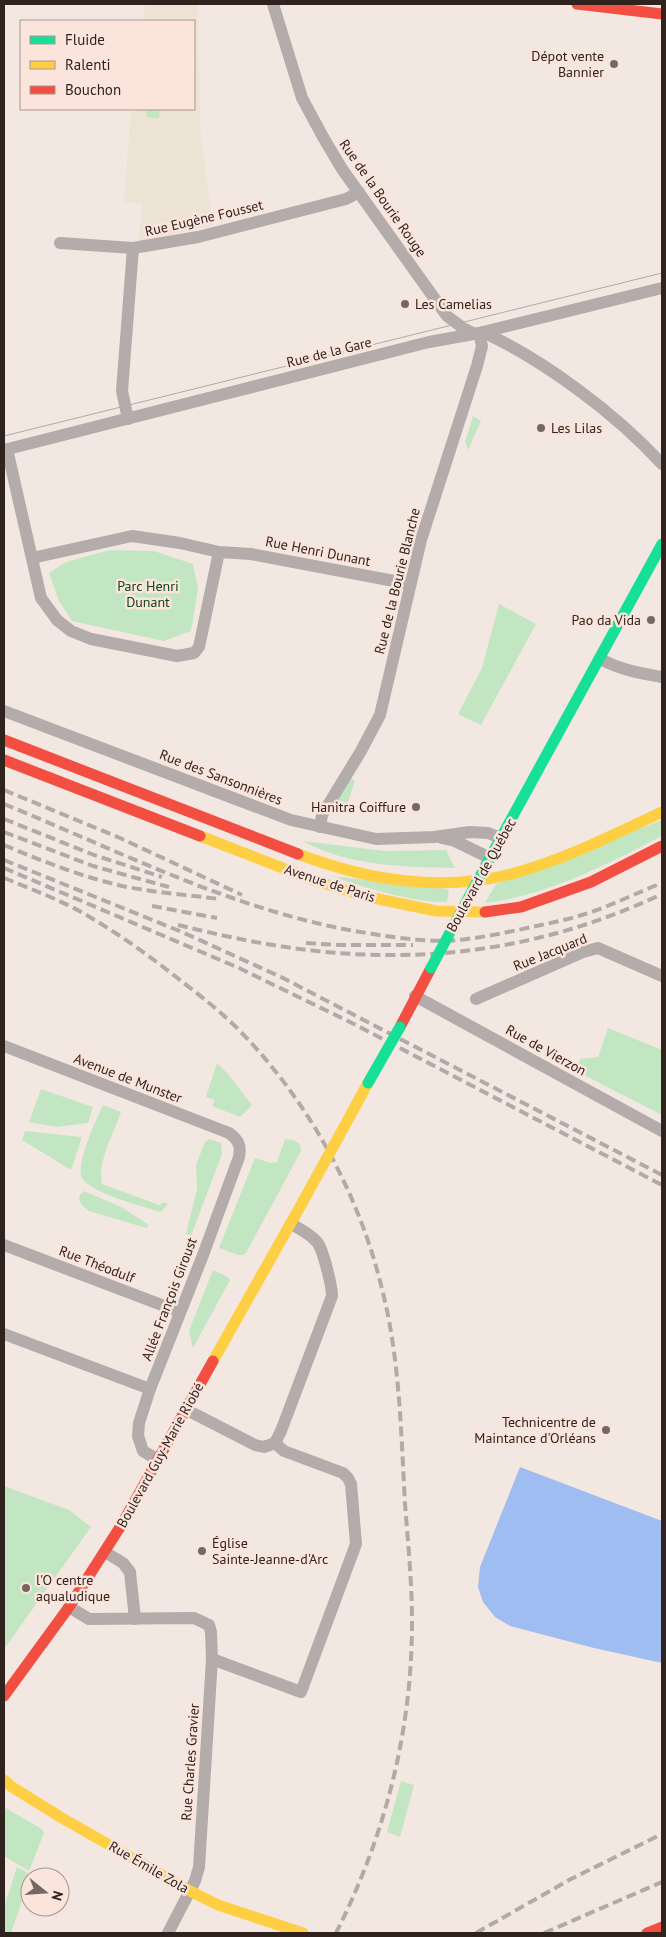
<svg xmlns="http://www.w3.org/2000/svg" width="666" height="1937" font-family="'PT Sans',sans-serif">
<rect width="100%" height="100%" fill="#f3e7e2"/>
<path fill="#ede3d5" d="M 145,4 L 198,4 L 200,128 L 213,226 L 139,241 L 142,204 L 124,202 L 131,109 L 194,109 L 194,21 L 144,21 Z"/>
<g fill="#c3e6c2">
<path d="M 147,109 L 160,109 L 159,118 L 146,117 Z"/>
<path d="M 473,416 L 481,421 L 468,450 L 465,442 Z"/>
<path d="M 110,550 L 154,551 L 193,564 L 198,589 L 191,631 L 164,641 L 72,621 L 59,601 L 49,573 L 66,562 Z"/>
<path d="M 499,604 L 536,624 L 481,725 L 458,714 L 482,668 Z"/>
<path d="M 351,778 L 355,781 L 347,805 L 337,815 C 331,803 344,788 351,778 Z"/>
<path d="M 662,820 L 662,836 C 603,866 552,894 485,903 L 496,884 Z"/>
<path d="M 303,841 L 385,851 L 446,850 L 455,868 C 404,867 348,866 303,841 Z"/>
<path d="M 331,876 L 449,889 L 447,902 C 414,903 362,887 331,876 Z"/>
<path d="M 608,1028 L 662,1050 L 662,1115 L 576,1071 L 580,1059 L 598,1057 Z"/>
<path d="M 217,1063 L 228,1074 L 252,1105 L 240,1117 L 212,1106 L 215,1100 L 206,1097 Z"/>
<path d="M 41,1089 L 93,1107 L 88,1123 L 57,1127 L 29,1122 Z"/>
<path d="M 103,1105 L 121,1112 C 114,1133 97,1161 102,1184 L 159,1205 L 163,1202 L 168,1204 L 161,1212 C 145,1207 84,1192 81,1175 C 78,1159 96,1120 103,1105 Z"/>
<path d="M 25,1131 L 82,1137 L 71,1170 L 22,1140 Z"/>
<path d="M 209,1139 L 221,1143 L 222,1154 L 191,1236 L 186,1234 L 197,1189 L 196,1165 L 205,1142 Z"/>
<path d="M 285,1139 L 293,1140 L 300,1144 L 301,1151 L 246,1253 L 243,1255 L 238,1255 L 219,1248 L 255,1158 L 271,1163 L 277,1162 Z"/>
<path d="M 84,1191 L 121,1207 L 149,1225 L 146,1228 L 89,1211 C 83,1207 79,1203 79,1196 Z"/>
<path d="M 213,1270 L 228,1277 L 230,1280 L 193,1348 L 189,1331 Z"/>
<path d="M 4,1486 L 69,1510 L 91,1527 L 4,1649 Z"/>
<path d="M 401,1781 L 414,1785 L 400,1837 L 387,1832 Z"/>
<path d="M 4,1807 L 42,1829 L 44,1833 L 29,1871 L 4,1856 Z"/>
<path d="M 17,1867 L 31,1875 L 11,1933 L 4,1933 L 4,1907 Z"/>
</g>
<path fill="#9fbdf1" d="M 520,1467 L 662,1521 L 662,1663 L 594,1648 L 510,1626 L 495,1617 L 483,1602 L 478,1587 L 480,1567 Z"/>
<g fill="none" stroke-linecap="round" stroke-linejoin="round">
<g stroke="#b3acab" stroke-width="12">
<path d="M 273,4 L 302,98 L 323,137 L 342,169 L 447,316 L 463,328 L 475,334"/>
<path d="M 60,243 L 133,248"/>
<path d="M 483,332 C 545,361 615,413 662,464"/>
<path d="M 128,419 L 122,391 L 133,248 L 198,237 L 346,199 L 359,192"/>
<path d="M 7,449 L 41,598 L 57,620 L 71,631 L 91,639 L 177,656 L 194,653 L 199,647 L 219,552 L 180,543 L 132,536 L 32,558"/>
<path d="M 4,450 L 429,342 L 479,333 L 662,288"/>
<path d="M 219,552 L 251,554 L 410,584"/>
<path d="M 600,659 C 621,670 640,673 662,677"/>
<path d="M 4,711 L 291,820 L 376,839 L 434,837 L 470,832 L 488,833 L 501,838"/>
<path d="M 320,827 L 322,815 L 361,751 L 380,715 L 421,540 L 477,366 L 482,346 L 479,333"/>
<path d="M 442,838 L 455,841 L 490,858"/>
<path d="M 415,996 L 662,1131"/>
<path d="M 476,999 L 583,952 L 598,948 L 662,976"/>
<path d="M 4,1046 L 229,1133 C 239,1140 241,1146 239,1157 L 203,1255 L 150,1389 L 139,1423 L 138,1436 L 143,1451 L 158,1460"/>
<path d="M 4,1245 L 180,1312"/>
<path d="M 4,1334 L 150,1389"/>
<path d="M 185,1409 L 255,1445 L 264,1447 L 275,1443"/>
<path d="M 275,1443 L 281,1431 L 332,1296 C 332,1286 323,1249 317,1242 C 310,1234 300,1229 291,1224"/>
<path d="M 105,1552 L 123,1563 L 130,1572 L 135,1619"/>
<path d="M 69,1607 L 89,1619 L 194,1618 L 209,1625 L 211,1632 L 212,1659 L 199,1867 L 195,1881 L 168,1933"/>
<path d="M 212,1659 L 301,1692 L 356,1544 L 351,1484 L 348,1478 L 343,1473 L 284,1451 L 275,1443"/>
</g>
<path stroke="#16e098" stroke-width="11" d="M 486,865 L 662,544"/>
<g stroke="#ffcf43" stroke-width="11">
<path d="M 200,836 L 316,881 L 369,897 L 436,911 L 485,912"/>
<path d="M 298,854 C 366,880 440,892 511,874 C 564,860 613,835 662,812"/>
<path d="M 339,1136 L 368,1083"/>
<path d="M 213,1361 L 301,1205"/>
<path d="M 4,1780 L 12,1787 L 62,1818 L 190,1891 L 218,1905 L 303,1933"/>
</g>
<g stroke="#f24e42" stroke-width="11">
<path d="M 577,4 L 662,14"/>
<path d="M 4,740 L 298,854"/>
<path d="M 4,760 L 200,836"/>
<path d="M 485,912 L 521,907 L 591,882 L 662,846"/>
<path d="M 400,1027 L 431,968"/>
<path d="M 4,1696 L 69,1607 L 122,1524 L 213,1361"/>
<path d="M 647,1933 L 662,1927"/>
</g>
<path stroke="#b2aaa6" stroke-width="1" d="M 4,436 L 662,273"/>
<g stroke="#b2aaa6" stroke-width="4" stroke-dasharray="10 5" stroke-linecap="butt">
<path d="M 4,790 L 120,838 L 242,895"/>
<path d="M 4,804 C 124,853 243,915 373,934 C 404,939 436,943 467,939 C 492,936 517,930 541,925 C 555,922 569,919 582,915 C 609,907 636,893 662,883"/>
<path d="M 4,819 L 94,855 L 162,877"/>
<path d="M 4,832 L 93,866 L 169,887"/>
<path d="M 4,845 C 44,862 85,878 127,887 C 158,893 189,895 219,899"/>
<path d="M 4,860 L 182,932 L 281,977 L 662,1175"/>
<path d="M 4,868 L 239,968 L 352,1023 L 662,1185"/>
<path d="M 4,878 C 31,889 58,899 83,913 C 114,931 143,951 171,973 C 194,991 217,1008 238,1029 C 309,1101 360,1195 383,1293 C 400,1362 401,1433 405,1504 C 408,1543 412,1582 412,1622 C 412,1732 385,1836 336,1933"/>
<path d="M 152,906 L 217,918"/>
<path d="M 178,925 C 207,932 237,939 267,944 C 405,968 535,954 662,894"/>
<path d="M 306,943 L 338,945 L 413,945"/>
<path d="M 476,1933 L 571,1879 L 662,1834"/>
<path d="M 544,1933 L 662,1882"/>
</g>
<g stroke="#16e098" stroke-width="11">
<path d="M 431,968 L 486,865"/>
<path d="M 368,1083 L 400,1027"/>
</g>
<path stroke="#ffcf43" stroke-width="11" d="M 301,1205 L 339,1136"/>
</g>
<g fill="#746863" stroke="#fae4db" stroke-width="2">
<circle cx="614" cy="64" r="5"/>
<circle cx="405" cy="304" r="5"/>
<circle cx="541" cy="428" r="5"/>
<circle cx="651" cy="620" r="5"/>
<circle cx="416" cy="807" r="5"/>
<circle cx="606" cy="1430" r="5"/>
<circle cx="202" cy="1551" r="5"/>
<circle cx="26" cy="1588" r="5"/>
</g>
<g text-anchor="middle" stroke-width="5" stroke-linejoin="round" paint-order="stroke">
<g font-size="14" fill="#30231e" stroke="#fae4db" text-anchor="end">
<text x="604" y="61">Dépot vente<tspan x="604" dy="16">Bannier</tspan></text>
<text x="415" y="309" text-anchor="start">Les Camelias</text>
<text x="551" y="433" text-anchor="start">Les Lilas</text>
<text x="641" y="625">Pao da Vida</text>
<text x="406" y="812">Hanitra Coiffure</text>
<text x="596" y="1427">Technicentre de<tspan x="596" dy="16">Maintance d'Orléans</tspan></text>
<text x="212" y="1548" text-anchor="start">Église<tspan x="212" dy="16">Sainte-Jeanne-d'Arc</tspan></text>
<text x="36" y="1585" text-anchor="start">l'O centre<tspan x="36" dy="16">aqualudique</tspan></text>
</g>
<g font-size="14" fill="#30231e" stroke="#fae4db">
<text transform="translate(383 198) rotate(55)" y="5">Rue de la Bourie Rouge</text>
<text transform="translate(204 218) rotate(-13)" y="5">Rue Eugène Fousset</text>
<text transform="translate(329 352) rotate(-14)" y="5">Rue de la Gare</text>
<text transform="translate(318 551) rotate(11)" y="5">Rue Henri Dunant</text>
<text transform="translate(397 581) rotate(-76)" y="5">Rue de la Bourie Blanche</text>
<text transform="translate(221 777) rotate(21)" y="5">Rue des Sansonnières</text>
<text transform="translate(481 875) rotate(-61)" y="5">Boulevard de Québec</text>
<text transform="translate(330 883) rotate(18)" y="5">Avenue de Paris</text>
<text transform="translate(550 952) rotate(-22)" y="5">Rue Jacquard</text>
<text transform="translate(546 1050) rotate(29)" y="5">Rue de Vierzon</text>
<text transform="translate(128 1078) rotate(21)" y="5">Avenue de Munster</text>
<text transform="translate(97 1264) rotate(21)" y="5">Rue Théodulf</text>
<text transform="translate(169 1299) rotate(-69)" y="5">Allée François Giroust</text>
<text transform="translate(160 1455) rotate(-61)" y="5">Boulevard Guy-Marie Riobé</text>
<text transform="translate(190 1762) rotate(-86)" y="5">Rue Charles Gravier</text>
<text transform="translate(149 1867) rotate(30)" y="5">Rue Émile Zola</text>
</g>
<g font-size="14" fill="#09461d" stroke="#fae4db">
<text x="148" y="591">Parc Henri<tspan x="148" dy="16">Dunant</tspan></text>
</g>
</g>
<rect width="666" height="1937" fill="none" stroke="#30231e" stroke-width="10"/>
<rect x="20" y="20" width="175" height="90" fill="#fae4db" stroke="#a9978f"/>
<rect x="30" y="36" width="25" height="8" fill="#16e098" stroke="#a9978f"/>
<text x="65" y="45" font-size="15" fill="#30231e">Fluide</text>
<rect x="30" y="61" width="25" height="8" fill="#ffcf43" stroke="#a9978f"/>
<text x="65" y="70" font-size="15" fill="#30231e">Ralenti</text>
<rect x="30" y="86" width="25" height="8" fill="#f24e42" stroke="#a9978f"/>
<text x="65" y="95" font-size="15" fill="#30231e">Bouchon</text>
<g transform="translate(45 1892) rotate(107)"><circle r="24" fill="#fae4db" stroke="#a9978f"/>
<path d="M0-4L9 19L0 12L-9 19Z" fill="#746863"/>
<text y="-8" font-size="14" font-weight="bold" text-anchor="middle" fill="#30231e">N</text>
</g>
</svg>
